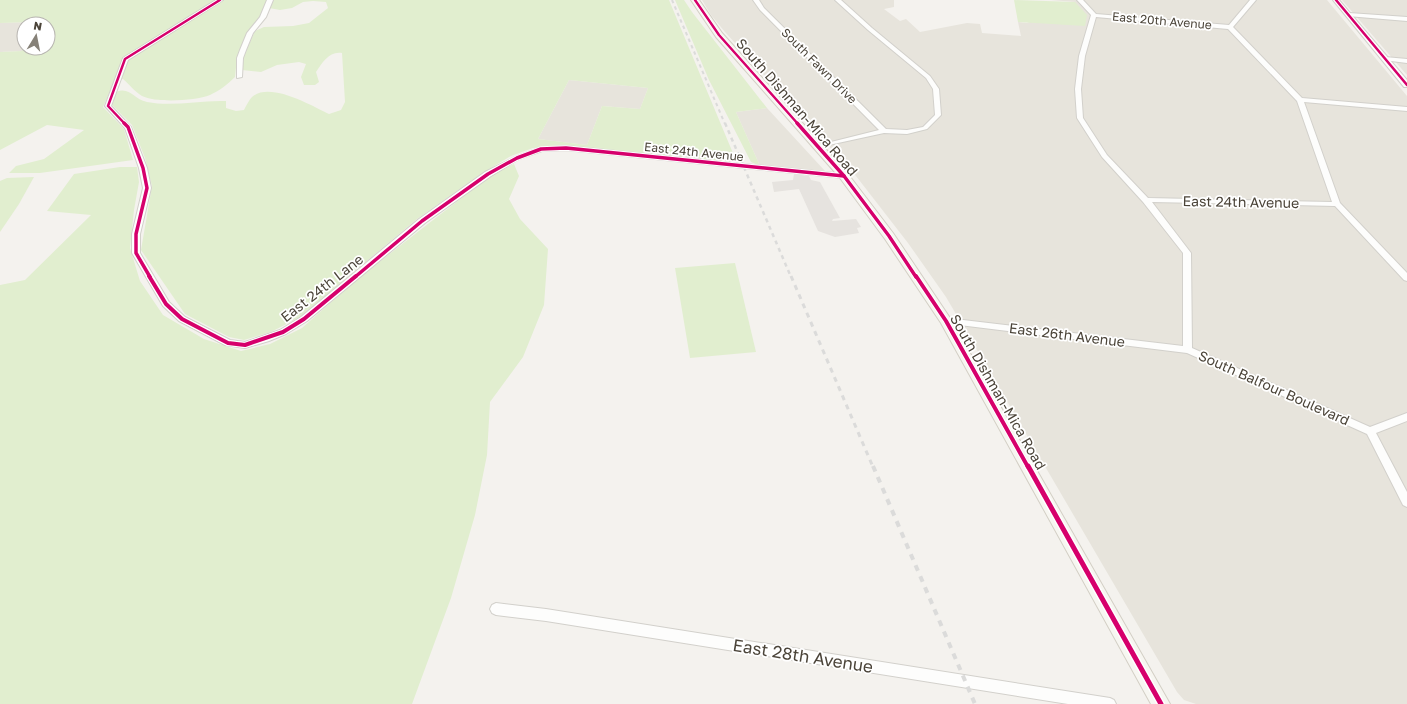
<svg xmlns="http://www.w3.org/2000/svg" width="1407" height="704" font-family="'Golos Text',sans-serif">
<rect width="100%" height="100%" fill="#f4f2ee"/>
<g fill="#e7e4dc">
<path d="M 702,0 L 894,0 L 894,7 L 884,9 L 900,21 L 906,19 L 920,32 L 967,23 L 980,24 L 982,33 L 1021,36 L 1018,22 L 1027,23 L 1075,2 L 1051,0 L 1327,0 L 1407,96 L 1407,704 L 1196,704 L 1184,700 L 1177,692 L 946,297 L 908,243 L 856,176 L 725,32 L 711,15 Z"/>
<path d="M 1342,0 L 1407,0 L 1407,75 Z"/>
<path d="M 34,22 L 33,24 L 24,24 L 24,46 L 22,51 L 0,52 L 0,23 Z"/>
<path d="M 569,80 L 648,88 L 640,109 L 602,106 L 587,145 L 538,139 Z"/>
<path d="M 767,108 L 825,171 L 760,166 L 736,112 Z"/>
</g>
<g fill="#e1eecf" fill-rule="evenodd">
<path d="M 0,0 L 267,0 L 258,20 L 249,31 L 237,58 L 235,77 C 228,84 219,91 210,95 C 195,101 156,103 142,96 C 135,92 129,84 123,79 L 115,80 L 103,107 L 124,129 L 133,160 L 40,173 L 9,173 L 16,166 L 44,159 L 84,130 L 47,125 L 0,150 L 0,52 L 22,51 L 24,46 L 24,48 L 48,48 L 48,24 L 33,24 L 33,22 L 0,23 Z"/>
<path d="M 274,0 L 669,0 L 735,158 L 728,163 L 567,146 L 533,148 L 511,156 L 481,174 L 417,219 L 300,317 L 271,332 L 244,340 L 229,337 L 185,314 L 141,250 L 152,186 L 145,158 L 132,125 L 112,105 L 116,92 C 130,86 133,99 147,102 C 173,107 199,100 226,101 L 226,108 L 236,111 L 244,110 C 246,106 249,100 252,97 C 270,81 312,106 329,114 L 341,110 L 345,102 L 342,53 C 329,51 323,62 316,72 L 319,82 L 315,85 L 304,85 L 301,77 L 306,64 L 299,62 L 277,65 L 261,72 L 242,70 L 244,56 L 255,31 L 264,27 L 293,26 L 309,23 L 328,8 L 326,2 L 313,1 L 303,2 L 292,8 L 280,10 L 269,8 ZM 569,80 L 648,88 L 640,109 L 602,106 L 587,145 L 538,139 Z"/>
<path d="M 675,0 L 684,0 L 692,12 L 767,108 L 736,112 L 760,166 L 751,162 L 709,80 Z"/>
<path d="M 1014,0 L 1075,2 L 1087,15 L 1085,26 L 1018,22 Z"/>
<path d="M 514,164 L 519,176 L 509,199 L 520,219 L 548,249 L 544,305 L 523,357 L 490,402 L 487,455 L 475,515 L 451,598 L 412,704 L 0,704 L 0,285 L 25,280 L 91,215 L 47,211 L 74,174 L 120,167 L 137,167 L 139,182 L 134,210 L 130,248 L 140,281 L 163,315 L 204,339 L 241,351 L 270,344 L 302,328 L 355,281 L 433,220 L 493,174 Z"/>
<path d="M 34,177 L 19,204 L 0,232 L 0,181 L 7,178 Z"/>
<path d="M 735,263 L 756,352 L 690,358 L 675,268 Z"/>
</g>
<path fill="#e6e3df" d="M 794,174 L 809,176 L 811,180 L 820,182 L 840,218 L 833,219 L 832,221 L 856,219 L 861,227 L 857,228 L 859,233 L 835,237 L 818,231 L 799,189 L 774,192 L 772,182 L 793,180 Z"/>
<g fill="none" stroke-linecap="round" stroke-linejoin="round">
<g stroke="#d2d0cb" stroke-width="2">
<g id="minor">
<path d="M 216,0 L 223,0 L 128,60 L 111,106 L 131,127 L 147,168 L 151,188 L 140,234 L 140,253 L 169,302 L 185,317 L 230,340 L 245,342 L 280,330 L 301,317 L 419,219 L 485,172 L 515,157 L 539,148 L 566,146 L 844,174 L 848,176 L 844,178 L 566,150 L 542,151 L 519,159 L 491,176 L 425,223 L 307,321 L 286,334 L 269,341 L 245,348 L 225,345 L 179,321 L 163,306 L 132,253 L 132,234 L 143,188 L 139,168 L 125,128 L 105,106 L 123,58 Z"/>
<path d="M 267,0 L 273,0 L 266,17 L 253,33 L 246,50 L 243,58 L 242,77 L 237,78 L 237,58 L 240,50 L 247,33 L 260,17 Z"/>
<path d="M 753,0 L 759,0 L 764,8 L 886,129 L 907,130 L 923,127 L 935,115 L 933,89 L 926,78 L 868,30 L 835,0 L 841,0 L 872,28 L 930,76 L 939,89 L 941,115 L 927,129 L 907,134 L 884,133 L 815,148 L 815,146 L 879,130 L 760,10 Z"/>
<path d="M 1077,0 L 1083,0 L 1096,14 L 1229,25 L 1250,0 L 1256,0 L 1233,27 L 1302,98 L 1407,107 L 1407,111 L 1304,102 L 1340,203 L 1407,273 L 1407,281 L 1404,280 L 1335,206 L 1152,202 L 1191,253 L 1192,348 L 1370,427 L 1407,413 L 1407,421 L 1376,433 L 1407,492 L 1407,507 L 1403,505 L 1367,434 L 1187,353 L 943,323 L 942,321 L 943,319 L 946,318 L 1183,346 L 1183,253 L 1143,202 L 1102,157 L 1077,118 L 1075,89 L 1079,56 L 1091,15 ZM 1096,17 L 1228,29 L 1297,101 L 1332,202 L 1148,198 L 1107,155 L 1083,118 L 1081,89 L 1085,56 Z"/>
<path d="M 1349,13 L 1407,17 L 1407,21 L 1347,16 L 1346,15 Z"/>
<path d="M 1385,57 L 1407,59 L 1407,63 L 1383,60 L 1383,58 Z"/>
<path d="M 496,603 L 546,609 L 1110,698 L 1114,700 L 1116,704 L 1068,704 L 546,621 L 496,615 L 492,613 L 490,609 L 492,605 Z"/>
</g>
</g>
<g stroke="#d2d0cb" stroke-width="2">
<path id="tertiary" d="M 1333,0 L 1339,0 L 1407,80 L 1407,87 L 1404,87 Z"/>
</g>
<g stroke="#d3cfc5" stroke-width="2">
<path id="secondary" d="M 691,0 L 699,0 L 722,33 L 848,174 L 893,233 L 950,318 L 1170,704 L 1151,704 L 941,323 L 885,239 L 840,178 L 716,37 Z"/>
</g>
<use href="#minor" fill="#fdfdfc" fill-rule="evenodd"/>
<use href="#tertiary" fill="#fdfdfc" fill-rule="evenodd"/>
<use href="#secondary" fill="#f7f6f1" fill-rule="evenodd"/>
<path stroke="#dbdbda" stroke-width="2" stroke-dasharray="3.5 3.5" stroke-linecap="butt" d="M 672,0 L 725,124"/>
<path stroke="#dbdbda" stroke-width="2.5" stroke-dasharray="4 4" stroke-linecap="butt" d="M 725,123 L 791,277"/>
<path stroke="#dbdbda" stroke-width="3" stroke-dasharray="5 5" stroke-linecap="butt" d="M 791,276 L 873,467"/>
<path stroke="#dbdbda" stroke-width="4" stroke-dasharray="6 6" stroke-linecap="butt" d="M 873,466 L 975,704"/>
<g stroke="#fff" stroke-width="4">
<g id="cycleway-far3">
<path d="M 695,0 L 719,35 L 798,124"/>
<path d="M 1336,0 L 1407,85"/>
<path d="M 125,124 L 108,106 L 125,59 L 220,0"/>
</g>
</g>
<g stroke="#fff" stroke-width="5.5">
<g id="cycleway-far2">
<path d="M 124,123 L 128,127 L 143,168 L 147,188 L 136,234 L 136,253 L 150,277"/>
<path d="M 797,123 L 844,176 L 889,236 L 916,277"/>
<path d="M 355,277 L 422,221 L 488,174 L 517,158 L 541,149 L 566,148 L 844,176"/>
</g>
</g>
<g stroke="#fff" stroke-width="6">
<g id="cycleway-far1">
<path d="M 149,276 L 166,304 L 182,319 L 228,343 L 245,345 L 283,332 L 304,319 L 356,276"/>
<path d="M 916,276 L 946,321 L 1028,467"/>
</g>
</g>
<g stroke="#fff" stroke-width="8">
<path id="cycleway" d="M 1028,466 L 1161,704"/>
</g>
<use href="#cycleway-far3" stroke="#d6006c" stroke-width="2.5"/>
<use href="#cycleway-far2" stroke="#d6006c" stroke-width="3.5"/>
<use href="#cycleway-far1" stroke="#d6006c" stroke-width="4"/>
<use href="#cycleway" stroke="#d6006c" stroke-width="5"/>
</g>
<g text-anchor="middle" stroke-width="3.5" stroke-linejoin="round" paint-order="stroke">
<g font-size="12" fill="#4b4439" stroke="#fff">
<text transform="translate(1162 21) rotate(5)" y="4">East 20th Avenue</text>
<text transform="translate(819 66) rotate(45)" y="4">South Fawn Drive</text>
<text transform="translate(694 152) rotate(6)" y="4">East 24th Avenue</text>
</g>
<g font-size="14" fill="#4b4439" stroke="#fff">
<text transform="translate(797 107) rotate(49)" y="5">South Dishman-Mica Road</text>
<text transform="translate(1241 202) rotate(1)" y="5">East 24th Avenue</text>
<text transform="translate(322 288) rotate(-38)" y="5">East 24th Lane</text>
<text transform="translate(1067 335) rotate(7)" y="5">East 26th Avenue</text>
<text transform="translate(1274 388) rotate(24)" y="5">South Balfour Boulevard</text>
<text transform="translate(998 392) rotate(60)" y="5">South Dishman-Mica Road</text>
</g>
<g font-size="17" fill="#4b4439" stroke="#fff">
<text transform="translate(803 656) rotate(9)" y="6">East 28th Avenue</text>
</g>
</g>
<g transform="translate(36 36) rotate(10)"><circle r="19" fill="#ffffff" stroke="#b7b4b0"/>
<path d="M0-3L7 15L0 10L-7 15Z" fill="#868178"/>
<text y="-6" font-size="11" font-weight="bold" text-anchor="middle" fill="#4b4439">N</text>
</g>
</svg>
